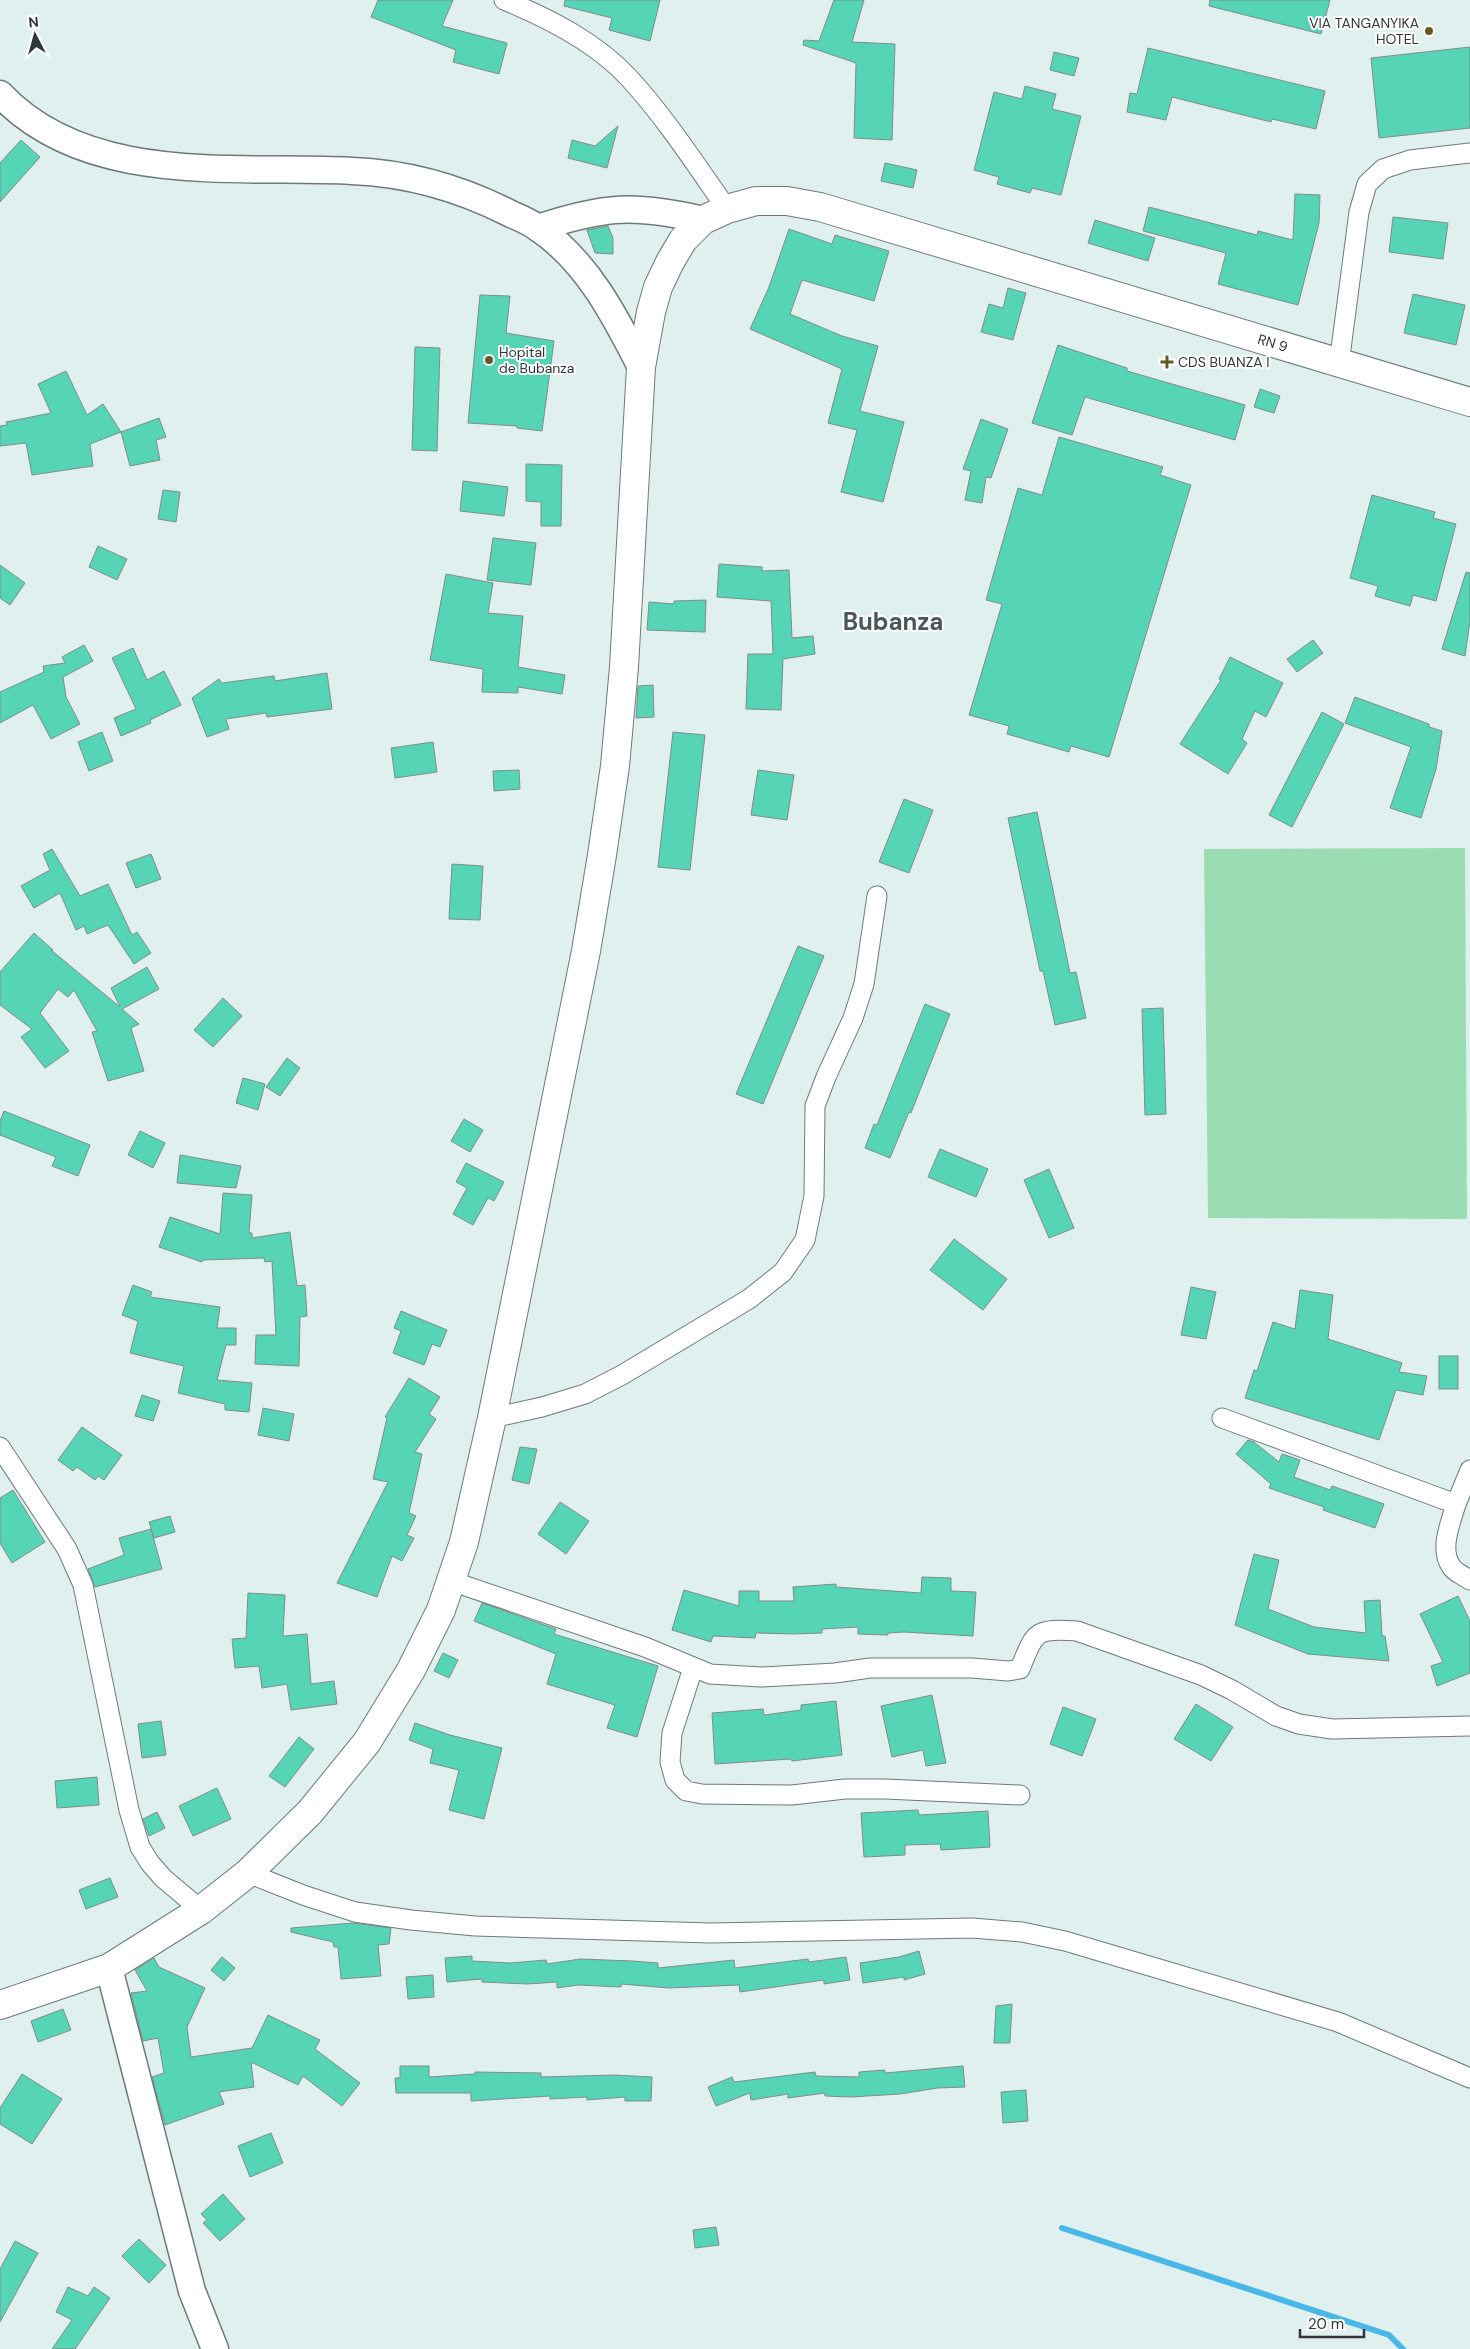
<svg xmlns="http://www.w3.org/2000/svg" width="1470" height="2349" font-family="'DM Sans',sans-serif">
<rect width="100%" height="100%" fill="#e0f0ef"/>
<path fill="#9bddb2" d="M 1465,848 L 1467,1219 L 1208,1218 L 1204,849 Z"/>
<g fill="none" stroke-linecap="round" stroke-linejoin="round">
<path stroke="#49b7e7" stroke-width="6" d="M 1062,2228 L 1389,2335 L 1403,2349"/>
</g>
<g fill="#56d4b6" stroke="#7f8d88">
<path d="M 378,0 L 453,0 L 442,26 L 507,43 L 499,74 L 453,62 L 456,50 L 371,17 Z"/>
<path d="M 565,0 L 660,0 L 650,41 L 609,30 L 612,18 L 564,6 Z"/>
<path d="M 834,0 L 864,0 L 852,42 L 895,44 L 892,140 L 854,138 L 856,63 L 803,45 L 804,40 L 819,41 Z"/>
<path d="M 1210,0 L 1330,0 L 1321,34 L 1209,6 Z"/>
<path d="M 1470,47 L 1470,128 L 1379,138 L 1371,58 Z"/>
<path d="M 1148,48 L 1325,91 L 1316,129 L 1272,119 L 1271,122 L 1172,97 L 1166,120 L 1127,112 L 1130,93 L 1137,94 Z"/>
<path d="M 1054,52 L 1079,58 L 1074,76 L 1050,70 Z"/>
<path d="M 1025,86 L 1056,94 L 1052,109 L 1081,116 L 1061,195 L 1032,188 L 1030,193 L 997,184 L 999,177 L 974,170 L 994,92 L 1022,99 Z"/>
<path d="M 618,126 L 607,168 L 568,158 L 572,140 L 595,146 Z"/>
<path d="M 21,140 L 40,157 L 0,202 L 0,163 Z"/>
<path d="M 885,163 L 917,170 L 913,188 L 881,181 Z"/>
<path d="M 1295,194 L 1320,195 L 1319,223 L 1298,305 L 1218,284 L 1226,253 L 1143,231 L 1149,207 L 1257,235 L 1258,231 L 1293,240 Z"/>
<path d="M 1393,217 L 1448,223 L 1443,259 L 1389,252 Z"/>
<path d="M 1095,220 L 1155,238 L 1148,261 L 1088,243 Z"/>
<path d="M 608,226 L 613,238 L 613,254 L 595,253 L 587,230 Z"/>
<path d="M 789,229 L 832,244 L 835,235 L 889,251 L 874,301 L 802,280 L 790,314 L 842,336 L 878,346 L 860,411 L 904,422 L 883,502 L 841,492 L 857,430 L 828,423 L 842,369 L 750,329 L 769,287 Z"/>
<path d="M 1008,288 L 1026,293 L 1013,340 L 981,332 L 989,304 L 1003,308 Z"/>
<path d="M 1413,294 L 1465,305 L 1456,345 L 1404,333 Z"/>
<path d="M 480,295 L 510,296 L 506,333 L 554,341 L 542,431 L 517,428 L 517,426 L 468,423 Z"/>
<path d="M 1058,345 L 1127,368 L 1127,371 L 1245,405 L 1235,440 L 1085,397 L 1072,435 L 1032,423 Z"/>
<path d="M 415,347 L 440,348 L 437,451 L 412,450 Z"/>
<path d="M 66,371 L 87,415 L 103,404 L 121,432 L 159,418 L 166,437 L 156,440 L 160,460 L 130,466 L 121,432 L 90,444 L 93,466 L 32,475 L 26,443 L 0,446 L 0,426 L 7,425 L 6,422 L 51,413 L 38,384 Z"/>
<path d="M 1260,389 L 1280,396 L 1274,413 L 1254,407 Z"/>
<path d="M 981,419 L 1008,429 L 991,478 L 986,477 L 982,503 L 965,500 L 971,471 L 963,469 Z"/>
<path d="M 1059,437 L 1163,467 L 1160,475 L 1191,485 L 1109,757 L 1071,746 L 1069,752 L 1007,734 L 1009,726 L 969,715 L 1002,604 L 986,600 L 1018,488 L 1042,495 Z"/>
<path d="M 526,464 L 562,465 L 561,526 L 541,526 L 541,502 L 526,501 Z"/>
<path d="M 463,481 L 508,487 L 504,516 L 460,511 Z"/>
<path d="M 163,490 L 180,492 L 176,522 L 158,519 Z"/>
<path d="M 1372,495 L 1435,512 L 1433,518 L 1456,524 L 1436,601 L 1413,595 L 1410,606 L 1375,596 L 1378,586 L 1350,578 Z"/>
<path d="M 493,538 L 536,543 L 531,585 L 487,580 Z"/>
<path d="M 98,546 L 127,559 L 117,580 L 89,567 Z"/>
<path d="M 719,564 L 762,567 L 762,571 L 789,570 L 792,638 L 813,636 L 815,654 L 783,659 L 781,710 L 746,709 L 748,654 L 773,654 L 771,601 L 717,597 Z"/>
<path d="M 0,565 L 25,583 L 10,605 L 0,598 Z"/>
<path d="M 1466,572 L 1470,573 L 1470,621 L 1465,656 L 1442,649 Z"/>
<path d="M 446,574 L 493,583 L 488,613 L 523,616 L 518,667 L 565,675 L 562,694 L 518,687 L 518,693 L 482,692 L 483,669 L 430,660 Z"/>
<path d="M 706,600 L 705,632 L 647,630 L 649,602 L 674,604 L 674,601 Z"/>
<path d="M 1313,640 L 1323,653 L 1297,672 L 1287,659 Z"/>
<path d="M 84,645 L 93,661 L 63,677 L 66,697 L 80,724 L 51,739 L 33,705 L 0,723 L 0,692 L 44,672 L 43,666 L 65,663 L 62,657 Z"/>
<path d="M 133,648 L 147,680 L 164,671 L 181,705 L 150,720 L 151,723 L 121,736 L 114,718 L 136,709 L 112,658 Z"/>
<path d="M 1230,657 L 1283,683 L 1266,717 L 1255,711 L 1242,739 L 1247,743 L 1228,774 L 1180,744 L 1221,680 L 1219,679 Z"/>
<path d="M 327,673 L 332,709 L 267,717 L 266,713 L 226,719 L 229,729 L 207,737 L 192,698 L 219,679 L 222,683 L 274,676 L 275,681 Z"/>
<path d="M 653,685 L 654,717 L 636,718 L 638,686 Z"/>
<path d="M 1355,697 L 1429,724 L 1429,727 L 1442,731 L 1436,769 L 1421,818 L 1390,808 L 1411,747 L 1345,723 Z"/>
<path d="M 1322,712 L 1344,724 L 1292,827 L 1269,815 Z"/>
<path d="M 102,732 L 113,761 L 89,771 L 78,742 Z"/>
<path d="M 673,732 L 705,735 L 690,870 L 658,867 Z"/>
<path d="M 433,742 L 437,772 L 395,778 L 391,748 Z"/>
<path d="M 519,770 L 520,789 L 494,791 L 493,771 Z"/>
<path d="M 758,770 L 794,775 L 787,820 L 751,815 Z"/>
<path d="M 904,799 L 933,810 L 909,873 L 879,862 Z"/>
<path d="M 1037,812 L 1070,973 L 1076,972 L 1086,1018 L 1055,1025 L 1043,971 L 1040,971 L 1008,818 Z"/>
<path d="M 52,849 L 80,896 L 108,884 L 132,935 L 137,932 L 151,953 L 134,964 L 108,925 L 87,934 L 84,926 L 76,930 L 60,893 L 34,908 L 21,886 L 50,870 L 43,854 Z"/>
<path d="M 151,854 L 161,879 L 136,888 L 126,863 Z"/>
<path d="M 452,864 L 483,866 L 480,920 L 449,919 Z"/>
<path d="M 34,933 L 53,950 L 51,950 L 120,1007 L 111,988 L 147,967 L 159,989 L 122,1009 L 139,1024 L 131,1028 L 144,1071 L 108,1081 L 92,1032 L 97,1031 L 74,990 L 68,997 L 58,989 L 40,1013 L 69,1051 L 45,1068 L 21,1037 L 32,1029 L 0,1005 L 0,972 Z"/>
<path d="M 798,946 L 824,956 L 763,1104 L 736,1094 Z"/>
<path d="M 223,998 L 242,1016 L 213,1047 L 194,1030 Z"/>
<path d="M 925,1004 L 950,1014 L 911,1113 L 909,1112 L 890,1158 L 865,1148 L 874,1124 L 877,1125 Z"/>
<path d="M 1163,1008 L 1166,1114 L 1145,1115 L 1142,1009 Z"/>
<path d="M 287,1058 L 300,1068 L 280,1096 L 266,1087 Z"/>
<path d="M 243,1078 L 265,1084 L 258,1110 L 236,1103 Z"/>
<path d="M 4,1111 L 90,1145 L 78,1176 L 52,1166 L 56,1157 L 0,1135 L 0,1121 Z"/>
<path d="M 464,1119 L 483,1130 L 470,1152 L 451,1141 Z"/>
<path d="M 140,1131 L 165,1143 L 153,1168 L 128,1155 Z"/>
<path d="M 940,1149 L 988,1169 L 976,1197 L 928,1177 Z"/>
<path d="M 180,1155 L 241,1166 L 236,1188 L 177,1183 Z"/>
<path d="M 466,1163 L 504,1182 L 494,1201 L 488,1198 L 473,1225 L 453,1214 L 467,1188 L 456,1182 Z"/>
<path d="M 1049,1169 L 1074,1228 L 1049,1238 L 1024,1180 Z"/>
<path d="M 223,1193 L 252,1195 L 249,1233 L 252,1233 L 252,1238 L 290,1232 L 297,1286 L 305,1285 L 307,1316 L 300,1317 L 299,1366 L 255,1364 L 256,1335 L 276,1335 L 272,1261 L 265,1262 L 264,1258 L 203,1260 L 202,1262 L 159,1247 L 170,1217 L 220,1234 Z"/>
<path d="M 954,1239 L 1007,1279 L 983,1310 L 930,1270 Z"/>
<path d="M 133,1285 L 152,1292 L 150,1297 L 220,1307 L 217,1328 L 236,1328 L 236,1345 L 226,1345 L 217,1380 L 252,1383 L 249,1412 L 225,1410 L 225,1404 L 178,1393 L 184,1366 L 130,1353 L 138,1321 L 122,1315 Z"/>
<path d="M 1191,1287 L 1216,1292 L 1206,1339 L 1181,1335 Z"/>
<path d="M 1300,1290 L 1333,1295 L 1328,1339 L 1402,1363 L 1399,1372 L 1427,1376 L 1423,1395 L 1396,1390 L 1379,1440 L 1245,1398 L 1254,1370 L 1257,1371 L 1273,1322 L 1295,1329 Z"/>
<path d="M 401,1311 L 447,1330 L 440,1347 L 432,1344 L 424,1365 L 393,1353 L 401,1331 L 394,1328 Z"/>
<rect x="1439" y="1356" width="19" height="33"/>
<path d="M 409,1378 L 440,1397 L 429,1414 L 436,1419 L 415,1452 L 422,1454 L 409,1513 L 416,1516 L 407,1535 L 414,1538 L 402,1561 L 392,1556 L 377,1597 L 337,1583 L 388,1482 L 373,1479 L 387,1418 L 385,1417 Z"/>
<path d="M 142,1395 L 160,1401 L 153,1421 L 135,1416 Z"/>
<path d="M 263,1408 L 294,1414 L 289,1441 L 258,1435 Z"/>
<path d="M 82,1427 L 122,1455 L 104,1480 L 98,1476 L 95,1480 L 77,1467 L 73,1471 L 58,1460 Z"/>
<path d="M 1248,1440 L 1254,1442 L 1279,1462 L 1282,1454 L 1300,1460 L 1294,1477 L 1330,1490 L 1332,1486 L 1384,1504 L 1375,1528 L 1323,1510 L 1324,1507 L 1269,1488 L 1271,1484 L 1236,1454 Z"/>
<path d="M 520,1447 L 537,1449 L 529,1484 L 512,1480 Z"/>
<path d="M 13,1490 L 45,1542 L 12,1563 L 0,1543 L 0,1498 Z"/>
<path d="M 560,1502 L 589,1521 L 566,1554 L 538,1534 Z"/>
<path d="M 170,1516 L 175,1532 L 154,1538 L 149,1522 Z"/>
<path d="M 151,1529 L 162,1569 L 95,1587 L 88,1569 L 124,1555 L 119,1538 Z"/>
<path d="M 1254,1554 L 1279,1560 L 1268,1609 L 1314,1627 L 1366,1633 L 1364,1601 L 1380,1600 L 1382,1636 L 1385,1636 L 1389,1661 L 1308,1654 L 1235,1625 Z"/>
<path d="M 922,1577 L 951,1578 L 951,1591 L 976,1592 L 973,1636 L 904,1632 L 888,1633 L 888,1635 L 858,1634 L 858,1627 L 822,1629 L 822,1633 L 793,1634 L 756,1633 L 755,1638 L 713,1636 L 711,1642 L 672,1630 L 684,1590 L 739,1606 L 739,1591 L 759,1591 L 759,1601 L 794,1601 L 793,1587 L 836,1584 L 836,1587 L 921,1593 Z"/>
<path d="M 248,1593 L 285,1595 L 283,1636 L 307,1634 L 311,1684 L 334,1681 L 337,1704 L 291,1710 L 287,1684 L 262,1688 L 259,1666 L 235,1668 L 232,1639 L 246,1638 Z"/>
<path d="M 1458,1596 L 1470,1621 L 1470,1673 L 1437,1686 L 1431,1666 L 1443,1662 L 1420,1614 Z"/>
<path d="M 482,1603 L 556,1629 L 554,1634 L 658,1666 L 637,1737 L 607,1728 L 615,1705 L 547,1684 L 556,1654 L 474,1621 Z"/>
<path d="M 443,1653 L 458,1660 L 449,1678 L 434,1671 Z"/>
<path d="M 932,1695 L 946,1763 L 926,1766 L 923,1750 L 892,1757 L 881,1706 Z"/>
<path d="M 836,1701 L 842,1755 L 792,1761 L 791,1759 L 715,1764 L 712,1713 L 763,1709 L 764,1715 L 801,1710 L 801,1705 Z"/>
<path d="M 1196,1704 L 1233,1727 L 1211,1761 L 1174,1739 Z"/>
<path d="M 1063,1707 L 1096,1719 L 1082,1756 L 1050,1744 Z"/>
<path d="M 161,1721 L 166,1755 L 142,1758 L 138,1724 Z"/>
<path d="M 415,1723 L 450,1735 L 502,1748 L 484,1819 L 449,1810 L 459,1770 L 430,1763 L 433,1749 L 409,1740 Z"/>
<path d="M 299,1737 L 314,1749 L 285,1787 L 269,1776 Z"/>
<path d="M 97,1777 L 99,1805 L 57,1808 L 55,1781 Z"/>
<path d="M 217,1788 L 231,1819 L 193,1836 L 179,1806 Z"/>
<path d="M 918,1810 L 919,1815 L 988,1811 L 990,1847 L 941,1850 L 940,1844 L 905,1845 L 905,1855 L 864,1857 L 861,1813 Z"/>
<path d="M 157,1812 L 165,1828 L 149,1836 L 143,1819 Z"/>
<path d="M 110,1878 L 118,1897 L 86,1909 L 79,1890 Z"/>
<path d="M 353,1923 L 391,1928 L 389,1944 L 378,1945 L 381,1976 L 341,1979 L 338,1947 L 334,1947 L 333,1942 L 291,1932 L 291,1928 Z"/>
<path d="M 919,1951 L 925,1974 L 904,1980 L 904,1977 L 863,1983 L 860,1963 L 899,1957 Z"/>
<path d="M 472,1956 L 472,1961 L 510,1963 L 546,1960 L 547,1964 L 580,1959 L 632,1961 L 658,1963 L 658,1968 L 734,1960 L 735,1968 L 808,1959 L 809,1962 L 846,1957 L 850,1980 L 824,1984 L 824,1980 L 740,1992 L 739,1985 L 669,1988 L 621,1984 L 621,1987 L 578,1985 L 557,1988 L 557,1982 L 527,1984 L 482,1982 L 482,1979 L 447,1982 L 445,1958 Z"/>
<path d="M 222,1957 L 235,1968 L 224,1981 L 211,1970 Z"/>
<path d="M 154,1958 L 159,1967 L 205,1988 L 187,2027 L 191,2057 L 252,2048 L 268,2015 L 320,2040 L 315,2049 L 360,2083 L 342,2106 L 303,2076 L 298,2085 L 251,2062 L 254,2087 L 219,2092 L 224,2104 L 165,2125 L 152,2077 L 164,2073 L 158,2038 L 143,2041 L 131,1993 L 147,1991 L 135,1970 Z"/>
<path d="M 433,1975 L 434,1997 L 408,1999 L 406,1977 Z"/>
<path d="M 1012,2004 L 1010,2043 L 994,2043 L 996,2006 Z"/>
<path d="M 63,2009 L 71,2030 L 38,2042 L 31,2021 Z"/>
<path d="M 400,2066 L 429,2066 L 429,2077 L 475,2074 L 475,2072 L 541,2073 L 541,2077 L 614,2075 L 652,2077 L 651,2101 L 625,2101 L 625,2097 L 587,2100 L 587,2097 L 550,2099 L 550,2096 L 471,2101 L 471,2093 L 396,2093 L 395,2078 L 400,2078 Z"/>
<path d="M 963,2066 L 965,2087 L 938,2088 L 900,2094 L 851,2097 L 825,2096 L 825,2093 L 788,2098 L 788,2094 L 751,2100 L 750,2093 L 716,2106 L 708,2087 L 732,2077 L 734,2082 L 815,2072 L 816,2076 L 859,2077 L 859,2072 L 885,2070 L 885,2073 Z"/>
<path d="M 22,2074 L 62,2099 L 32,2144 L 0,2124 L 0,2108 Z"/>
<path d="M 1026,2090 L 1028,2121 L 1003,2123 L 1001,2092 Z"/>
<path d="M 271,2133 L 283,2163 L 250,2177 L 238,2146 Z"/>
<path d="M 223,2194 L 245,2219 L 220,2241 L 203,2223 L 207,2220 L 201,2214 Z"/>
<path d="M 716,2227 L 719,2245 L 695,2248 L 693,2230 Z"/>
<path d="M 139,2239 L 166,2265 L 149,2283 L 122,2256 Z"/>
<path d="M 15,2241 L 38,2253 L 0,2322 L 0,2269 Z"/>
<path d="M 68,2287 L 88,2296 L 94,2287 L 110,2298 L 75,2349 L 52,2349 L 72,2320 L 56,2312 Z"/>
</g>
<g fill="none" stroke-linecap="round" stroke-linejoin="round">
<g stroke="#6c7a7a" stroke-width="21">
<g id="street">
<path d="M 504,0 C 548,18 596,42 629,78 C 665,117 696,165 727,209"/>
<path d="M 1339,364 L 1359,212 L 1367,184 L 1383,169 L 1410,160 L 1470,153"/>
<path d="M 492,1418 L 542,1407 L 585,1394 L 622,1375 L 749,1299 L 783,1272 L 805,1240 L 814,1196 L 815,1106 L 826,1077 L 853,1018 L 864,984 L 877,896"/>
<path d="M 1222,1418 L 1456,1504 L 1470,1470"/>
<path d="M 0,1447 L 67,1549 L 83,1585 L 129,1810 L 140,1847 L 150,1863 L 163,1878 L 201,1910"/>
<path d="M 1456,1504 C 1451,1522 1439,1549 1451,1566 C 1454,1572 1464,1576 1470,1580"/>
<path d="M 451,1581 L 645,1647 L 710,1674 L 761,1677 L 835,1673 L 870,1668 L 972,1668 L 1008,1671 L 1020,1669 C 1035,1632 1034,1628 1077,1631 L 1201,1675 L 1232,1690 L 1276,1716 L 1299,1724 L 1332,1729 L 1470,1726"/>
<path d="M 693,1668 L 672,1733 L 670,1762 L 675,1780 L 686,1791 L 702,1794 L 792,1795 L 845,1789 L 885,1789 L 1020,1795"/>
<path d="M 248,1873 L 303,1895 L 355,1912 L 411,1920 L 475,1926 L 710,1933 L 972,1928 L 1022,1932 L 1065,1941 L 1338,2022 L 1470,2078"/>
</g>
</g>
<g stroke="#6c7a7a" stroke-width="29">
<g id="secondary">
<path d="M 0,94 C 87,187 237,165 352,171 C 407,173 462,189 511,214 C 520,218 530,222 538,228 C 587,261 615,316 641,367"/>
<path d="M 538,228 C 604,206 635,204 703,220"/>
<path d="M 109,1968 L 192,2291 L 215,2349"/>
</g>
</g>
<g stroke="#6c7a7a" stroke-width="30">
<g id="primary">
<path id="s1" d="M 0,2005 L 109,1968 L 201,1910 L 248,1873 L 310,1812 L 367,1742 L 411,1670 L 441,1610 L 464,1542 L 492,1418 L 586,951 L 602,855 L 615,766 L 624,667 L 641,367 L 651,312 L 658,287 L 670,262 L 683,240 L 703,220 L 727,209 L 756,201 L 787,201 L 820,207 L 1470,402"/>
</g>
</g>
<use href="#street" stroke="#fff" stroke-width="19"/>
<use href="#secondary" stroke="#fff" stroke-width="26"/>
<use href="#primary" stroke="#fff" stroke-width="28"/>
</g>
<g fill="#625926" stroke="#fff" stroke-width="2">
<circle cx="1429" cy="31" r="5"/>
<circle cx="489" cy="360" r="5"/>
<path d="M1164.5 354.5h5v5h5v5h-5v5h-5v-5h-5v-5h5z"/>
</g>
<g text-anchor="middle" stroke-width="4" stroke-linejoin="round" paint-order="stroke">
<g font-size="14" fill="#313737" stroke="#fff" text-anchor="start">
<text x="1419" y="28" text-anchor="end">VIA TANGANYIKA<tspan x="1419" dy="16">HOTEL</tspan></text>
<text x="499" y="357">Hopital<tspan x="499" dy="16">de Bubanza</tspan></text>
<text x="1178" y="367">CDS BUANZA I</text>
</g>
<g font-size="14" fill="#313737" stroke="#fff">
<text dy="5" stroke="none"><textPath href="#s1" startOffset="2632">RN 9</textPath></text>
</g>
<g font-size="24" font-weight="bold" fill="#495756" stroke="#fff">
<text x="893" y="630">Bubanza</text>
</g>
</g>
<g transform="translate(35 35) rotate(354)" stroke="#ffffff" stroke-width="4" paint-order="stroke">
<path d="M0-4L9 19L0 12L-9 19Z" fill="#313737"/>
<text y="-8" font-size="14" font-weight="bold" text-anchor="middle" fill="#313737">N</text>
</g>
<path d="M1300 2329v8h64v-8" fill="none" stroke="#313737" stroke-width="2.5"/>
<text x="1308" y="2329" font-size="15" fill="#313737" stroke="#ffffff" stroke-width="4" paint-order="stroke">20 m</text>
</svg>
